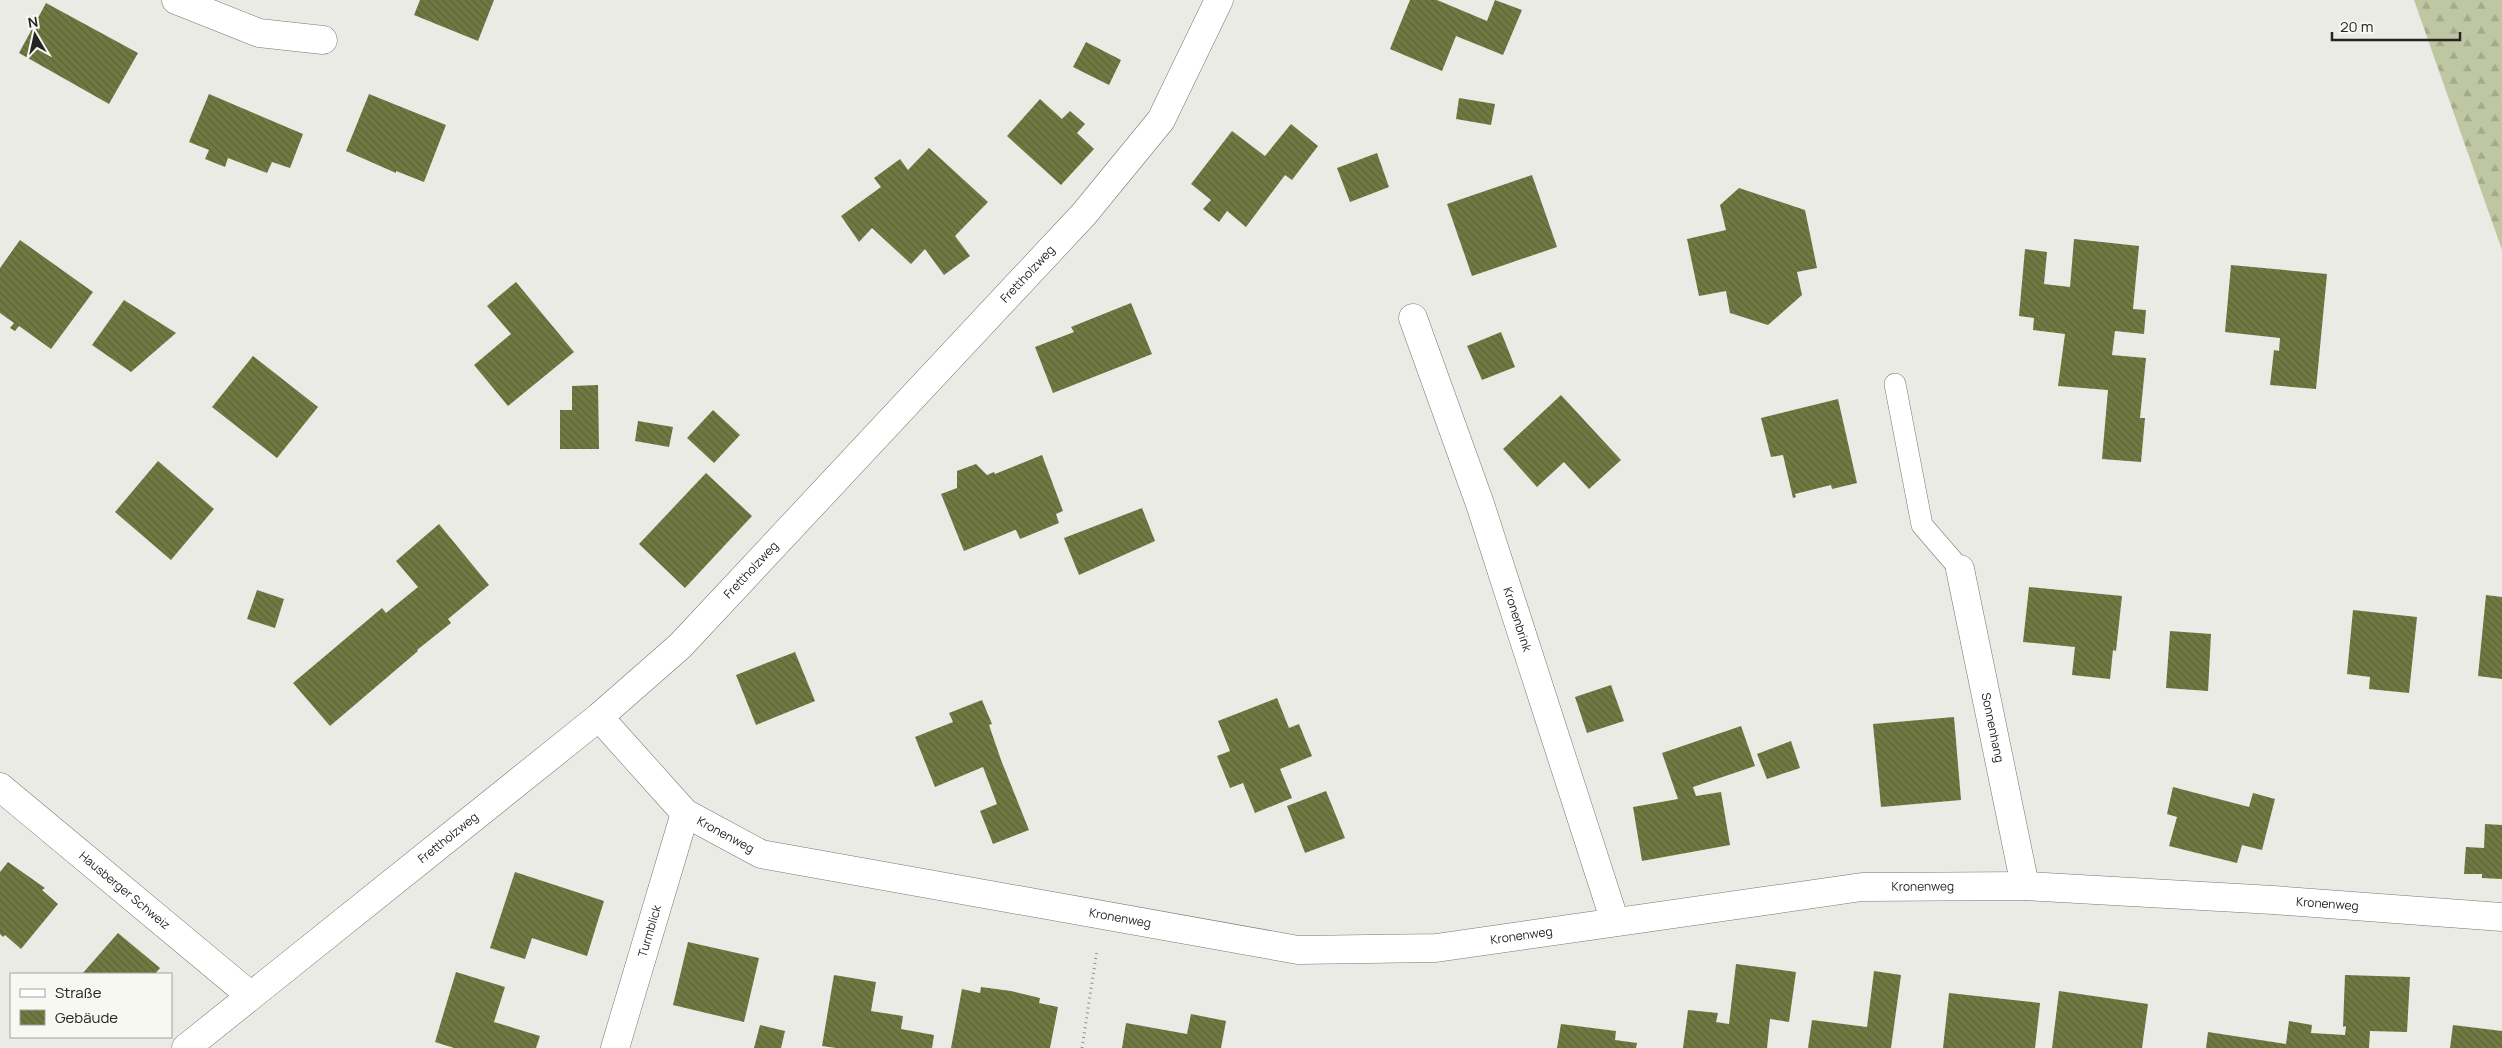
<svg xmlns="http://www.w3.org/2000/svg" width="2502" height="1048" font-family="Manrope,sans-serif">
<defs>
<pattern id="forest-firs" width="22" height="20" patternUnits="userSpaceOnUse" patternTransform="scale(1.25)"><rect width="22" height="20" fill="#bfc6a2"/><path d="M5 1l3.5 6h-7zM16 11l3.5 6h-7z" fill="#a4aa8b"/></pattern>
<pattern id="building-back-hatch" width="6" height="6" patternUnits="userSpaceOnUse" patternTransform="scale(1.25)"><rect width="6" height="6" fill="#717943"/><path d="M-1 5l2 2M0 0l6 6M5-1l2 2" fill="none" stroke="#5d6338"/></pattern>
</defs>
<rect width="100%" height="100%" fill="#e9ebe4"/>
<path fill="url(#forest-firs)" d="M 2414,0 L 2502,0 L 2502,250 Z"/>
<g fill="url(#building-back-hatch)">
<path d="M 420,0 L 494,0 L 478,41 L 414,15 Z"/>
<path d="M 1410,0 L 1437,0 L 1487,21 L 1495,0 L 1522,10 L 1503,55 L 1456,36 L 1442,71 L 1390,49 Z"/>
<path d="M 46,3 L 138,53 L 109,104 L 19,53 Z"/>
<path d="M 1086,42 L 1121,60 L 1109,85 L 1073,67 Z"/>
<path d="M 209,94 L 303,134 L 290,168 L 272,162 L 267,173 L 228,158 L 225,167 L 205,159 L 209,150 L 189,142 Z"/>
<path d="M 369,94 L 446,125 L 424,182 L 396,171 L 396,173 L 346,151 Z"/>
<path d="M 1459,98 L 1495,104 L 1491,125 L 1456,119 Z"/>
<path d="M 1040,99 L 1062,119 L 1070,111 L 1085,124 L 1077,133 L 1094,149 L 1061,185 L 1007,136 Z"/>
<path d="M 1291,124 L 1318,146 L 1292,180 L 1285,175 L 1246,227 L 1227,211 L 1219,222 L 1203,209 L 1211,200 L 1191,184 L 1232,131 L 1265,156 Z"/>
<path d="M 929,148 L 988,202 L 955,236 L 970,256 L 944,275 L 925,249 L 911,264 L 872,228 L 859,242 L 841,216 L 881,187 L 874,178 L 900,159 L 908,170 Z"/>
<path d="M 1377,153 L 1389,187 L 1350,202 L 1337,168 Z"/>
<path d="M 1532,175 L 1557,247 L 1472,276 L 1447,204 Z"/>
<path d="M 1739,188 L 1805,210 L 1817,268 L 1797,272 L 1802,295 L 1768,325 L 1730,313 L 1726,291 L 1699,296 L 1687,239 L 1726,230 L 1720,205 Z"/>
<path d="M 2074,239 L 2139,246 L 2133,309 L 2146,310 L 2144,334 L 2115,331 L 2112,355 L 2146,358 L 2140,418 L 2145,418 L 2141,462 L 2102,459 L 2108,390 L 2058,386 L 2065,334 L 2033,330 L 2034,318 L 2019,316 L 2025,249 L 2047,252 L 2044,284 L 2070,287 Z"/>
<path d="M 20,240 L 93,292 L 51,349 L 19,326 L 15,331 L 10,328 L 14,323 L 0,313 L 0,268 Z"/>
<path d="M 2231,265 L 2327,274 L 2316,389 L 2270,385 L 2274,350 L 2279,351 L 2280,338 L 2225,332 Z"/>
<path d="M 516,282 L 574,352 L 508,406 L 474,365 L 511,334 L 487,306 Z"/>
<path d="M 124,300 L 176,333 L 131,372 L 92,345 Z"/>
<path d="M 1131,303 L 1152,354 L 1053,393 L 1035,347 L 1074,332 L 1071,327 Z"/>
<path d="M 1501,332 L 1515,367 L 1482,380 L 1467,346 Z"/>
<path d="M 253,356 L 318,407 L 277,458 L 212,407 Z"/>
<path d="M 598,385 L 599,449 L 560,449 L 560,410 L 572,410 L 572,386 Z"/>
<path d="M 1561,395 L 1621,460 L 1589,489 L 1564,462 L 1537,487 L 1503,449 Z"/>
<path d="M 1838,399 L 1857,483 L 1832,489 L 1831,485 L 1795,494 L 1796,497 L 1793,498 L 1783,455 L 1771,457 L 1761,418 Z"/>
<path d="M 713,410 L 740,435 L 714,463 L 687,438 Z"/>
<path d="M 638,421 L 673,427 L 669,447 L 635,441 Z"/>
<path d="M 1042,455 L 1063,511 L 1056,514 L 1059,523 L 1020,539 L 1016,530 L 1015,530 L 964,551 L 941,494 L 957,488 L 957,471 L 976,464 L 987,475 L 994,472 L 995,474 Z"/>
<path d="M 158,461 L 214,509 L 171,560 L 115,512 Z"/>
<path d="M 706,473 L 752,516 L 685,588 L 639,544 Z"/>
<path d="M 1142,508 L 1155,541 L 1079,575 L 1064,538 Z"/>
<path d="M 439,524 L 489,585 L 448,619 L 451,623 L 417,650 L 418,651 L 330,726 L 293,683 L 382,608 L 386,613 L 418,587 L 396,561 Z"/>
<path d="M 2029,587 L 2122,596 L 2116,651 L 2113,650 L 2110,679 L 2072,675 L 2075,647 L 2023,642 Z"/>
<path d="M 257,590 L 284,599 L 275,628 L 247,619 Z"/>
<path d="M 2486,595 L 2502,597 L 2502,679 L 2478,676 Z"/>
<path d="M 2353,610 L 2417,617 L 2409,693 L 2369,689 L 2370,677 L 2347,674 Z"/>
<path d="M 2170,631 L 2211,634 L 2208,691 L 2166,688 Z"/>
<path d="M 795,652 L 815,701 L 756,725 L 736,675 Z"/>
<path d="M 1611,685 L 1624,721 L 1587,733 L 1575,697 Z"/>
<path d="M 1277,698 L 1289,728 L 1299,724 L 1312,756 L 1280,769 L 1292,798 L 1255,813 L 1243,783 L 1230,788 L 1217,756 L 1230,751 L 1218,721 Z"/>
<path d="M 982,700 L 992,724 L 989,725 L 1001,760 L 1029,830 L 993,844 L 980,811 L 997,804 L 983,767 L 935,787 L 915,737 L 953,722 L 949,713 Z"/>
<path d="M 1954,717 L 1961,800 L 1881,807 L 1873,724 Z"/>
<path d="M 1741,726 L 1755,766 L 1693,787 L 1696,796 L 1721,792 L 1730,845 L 1642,861 L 1633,807 L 1678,799 L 1662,753 Z"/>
<path d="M 1791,741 L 1800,768 L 1767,779 L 1757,754 Z"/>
<path d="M 2173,787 L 2249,807 L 2253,793 L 2275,799 L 2262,850 L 2242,845 L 2237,863 L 2169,846 L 2177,817 L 2167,814 Z"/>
<path d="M 1326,791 L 1345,838 L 1305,853 L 1287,806 Z"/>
<path d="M 2485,824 L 2502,825 L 2502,879 L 2482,878 L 2482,874 L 2464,874 L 2466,847 L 2484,848 Z"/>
<path d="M 8,862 L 45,888 L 42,890 L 58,904 L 21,949 L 5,935 L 3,937 L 0,934 L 0,872 Z"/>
<path d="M 515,872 L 604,901 L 587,956 L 532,938 L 525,959 L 490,948 Z"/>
<path d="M 118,933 L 160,968 L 155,974 L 82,974 Z"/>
<path d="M 688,942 L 759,958 L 744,1022 L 673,1005 Z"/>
<path d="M 1736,964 L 1796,972 L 1789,1022 L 1770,1019 L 1767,1048 L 1683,1048 L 1688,1010 L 1718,1013 L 1716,1022 L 1729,1024 Z"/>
<path d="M 1874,971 L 1901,975 L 1891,1048 L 1808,1048 L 1812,1020 L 1867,1027 Z"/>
<path d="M 456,972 L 505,987 L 494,1022 L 540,1036 L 536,1048 L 454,1048 L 435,1042 Z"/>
<path d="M 834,975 L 876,982 L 871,1011 L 903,1016 L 901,1029 L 934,1035 L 932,1048 L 836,1048 L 822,1046 Z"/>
<path d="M 2345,975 L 2410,977 L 2407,1032 L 2370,1031 L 2369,1048 L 2206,1048 L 2208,1032 L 2286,1044 L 2289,1021 L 2312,1025 L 2311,1033 L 2345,1035 L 2346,1026 L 2343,1027 Z"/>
<path d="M 981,987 L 1011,991 L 1040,998 L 1039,1003 L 1058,1007 L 1050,1048 L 951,1048 L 962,989 L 980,993 Z"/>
<path d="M 2059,991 L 2148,1004 L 2142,1048 L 2052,1048 Z"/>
<path d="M 1949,993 L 2040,1003 L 2035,1048 L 1943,1048 Z"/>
<path d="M 1191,1014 L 1226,1021 L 1221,1048 L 1122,1048 L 1126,1023 L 1187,1034 Z"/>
<path d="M 1561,1024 L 1616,1031 L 1615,1040 L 1637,1043 L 1636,1048 L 1557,1048 Z"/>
<path d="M 760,1025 L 785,1031 L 781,1048 L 754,1048 Z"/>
<path d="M 2453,1025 L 2502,1031 L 2502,1048 L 2450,1048 Z"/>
</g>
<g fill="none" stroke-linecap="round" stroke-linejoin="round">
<g stroke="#767872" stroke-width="22">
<path id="lane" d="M 1895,384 L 1922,525 L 1960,569"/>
</g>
<g stroke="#767872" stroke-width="29">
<g id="street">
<path d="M 176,0 L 259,33 L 323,40"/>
<path id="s1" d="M 1413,318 L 1480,504 L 1615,922"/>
<path id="s2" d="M 1960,569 L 2025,886"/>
<path id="s3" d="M 599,717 L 685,813 L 761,854 L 1298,950 L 1436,948 L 1862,887 L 2025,886 L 2273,900 L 2502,917"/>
<path id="s4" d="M 0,787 L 250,995"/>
<path id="s5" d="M 615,1048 L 685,813"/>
</g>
</g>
<g stroke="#767872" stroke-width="29">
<g id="secondary">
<path id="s6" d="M 186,1048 L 599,717 L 680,646 L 1084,214 L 1161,120 L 1219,0"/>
</g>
</g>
<path stroke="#8f908b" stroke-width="3" stroke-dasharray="1 4" stroke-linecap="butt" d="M 1082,1048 L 1097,950"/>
<use href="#lane" stroke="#fff" stroke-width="21"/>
<use href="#street" stroke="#fff" stroke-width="28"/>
<use href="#secondary" stroke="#fff" stroke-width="28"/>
</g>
<g text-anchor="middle" stroke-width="4" stroke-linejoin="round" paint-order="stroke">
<g font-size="12" fill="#242422" stroke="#f7f8f1">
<text dy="4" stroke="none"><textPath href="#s6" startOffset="1146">Frettholzweg</textPath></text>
<text dy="4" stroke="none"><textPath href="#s6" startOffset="741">Frettholzweg</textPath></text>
<text dy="4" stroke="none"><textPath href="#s1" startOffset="319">Kronenbrink</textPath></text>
<text dy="4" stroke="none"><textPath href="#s2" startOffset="162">Sonnenhang</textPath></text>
<text dy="4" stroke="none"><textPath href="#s3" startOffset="175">Kronenweg</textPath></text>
<text dy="4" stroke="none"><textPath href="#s6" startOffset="336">Frettholzweg</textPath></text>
<text dy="4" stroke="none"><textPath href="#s3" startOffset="1390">Kronenweg</textPath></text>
<text dy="4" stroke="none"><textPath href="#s4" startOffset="162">Hausberger Schweiz</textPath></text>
<text dy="4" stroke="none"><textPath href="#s3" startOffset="1795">Kronenweg</textPath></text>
<text dy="4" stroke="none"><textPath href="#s3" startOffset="580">Kronenweg</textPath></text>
<text dy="4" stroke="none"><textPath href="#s5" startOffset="122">Turmblick</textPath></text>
<text dy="4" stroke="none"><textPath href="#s3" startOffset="985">Kronenweg</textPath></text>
</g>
</g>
<rect x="10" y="973" width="162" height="65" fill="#f7f8f1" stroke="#a3a39e"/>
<rect x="20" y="989" width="25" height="8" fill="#ffffff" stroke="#a3a39e"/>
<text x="55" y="998" font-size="15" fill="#242422">Straße</text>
<rect x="20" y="1010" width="25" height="15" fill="url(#building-back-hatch)" stroke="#a3a39e"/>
<text x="55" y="1023" font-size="15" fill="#242422">Gebäude</text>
<g transform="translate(35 35) rotate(351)" stroke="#f7f8f1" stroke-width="4" paint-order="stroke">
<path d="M0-4L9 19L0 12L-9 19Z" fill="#242422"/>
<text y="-8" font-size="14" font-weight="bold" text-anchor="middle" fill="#242422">N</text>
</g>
<path d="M2332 32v8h128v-8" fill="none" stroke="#242422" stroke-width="2.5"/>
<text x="2340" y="32" font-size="15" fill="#242422" stroke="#f7f8f1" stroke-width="4" paint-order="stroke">20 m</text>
</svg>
